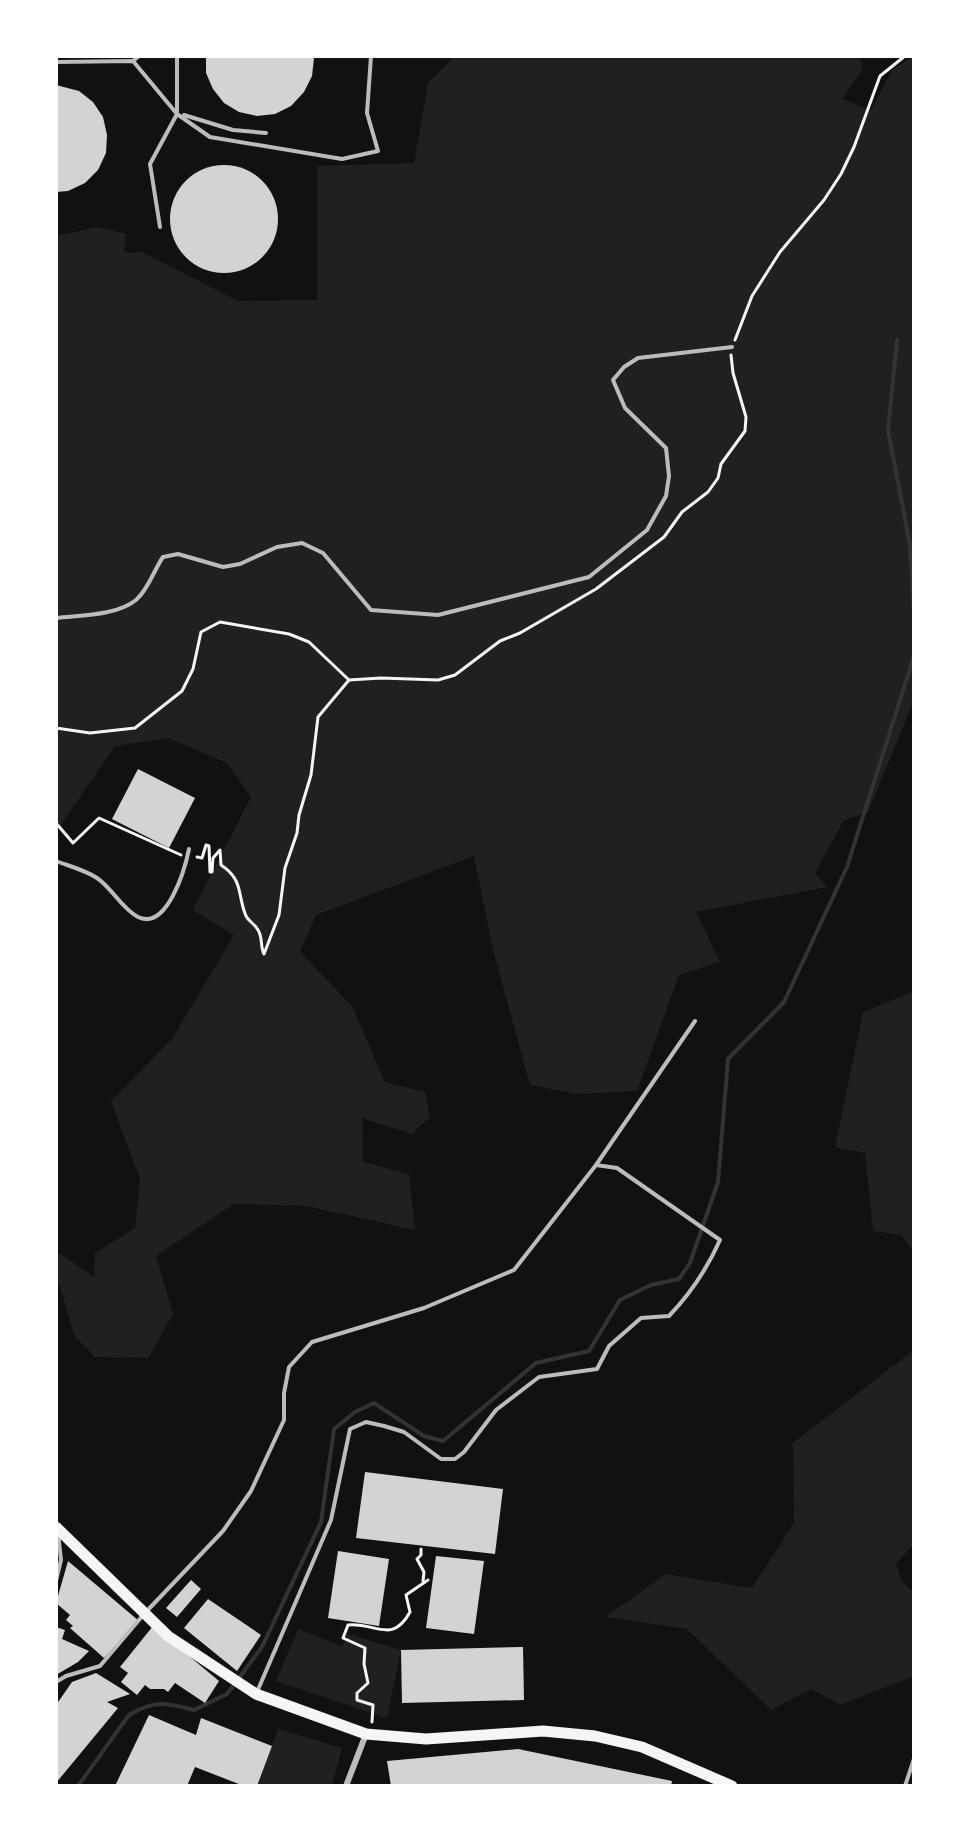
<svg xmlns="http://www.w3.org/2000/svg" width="970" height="1842" font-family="'Asap Condensed',sans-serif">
<rect width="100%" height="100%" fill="#111"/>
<g fill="#202020">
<path d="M 455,56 L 859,56 L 863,69 L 842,99 L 871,110 L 892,70 L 914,56 L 914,700 L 868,812 L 844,820 L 815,873 L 827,887 L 696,912 L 720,962 L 679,975 L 637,1091 L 577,1094 L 530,1085 L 493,950 L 474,856 L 316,915 L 300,952 L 352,1006 L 385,1082 L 425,1092 L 430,1117 L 412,1134 L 362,1118 L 363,1162 L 409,1174 L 415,1230 L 306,1206 L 234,1204 L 156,1256 L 173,1314 L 148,1358 L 95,1357 L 74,1335 L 59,1283 L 56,1282 L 56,1255 L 61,1254 L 94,1277 L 95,1253 L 135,1228 L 140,1179 L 111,1101 L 172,1039 L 234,935 L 193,910 L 251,797 L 227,763 L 168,738 L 115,746 L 56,832 L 56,236 L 98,227 L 126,234 L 124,253 L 142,252 L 238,301 L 317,300 L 317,166 L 414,163 L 428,83 Z"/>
<path d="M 914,991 L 914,1251 L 901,1235 L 873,1231 L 865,1153 L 835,1147 L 863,1012 Z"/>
<path d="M 914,1350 L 914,1544 L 896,1564 L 902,1581 L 914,1593 L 914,1676 L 840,1705 L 811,1689 L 771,1710 L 687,1629 L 605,1617 L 666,1574 L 752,1588 L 794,1523 L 793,1443 Z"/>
<path d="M 298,1629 L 342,1646 L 348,1634 L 401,1650 L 387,1718 L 276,1681 Z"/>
<path d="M 278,1729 L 342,1748 L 332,1786 L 257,1786 Z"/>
</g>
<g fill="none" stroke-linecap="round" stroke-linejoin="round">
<g stroke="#333" stroke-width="4">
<path d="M 897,340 L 888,430 L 910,545 L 914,614"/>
<path d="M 78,1786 L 129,1715 C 155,1699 167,1703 194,1710 L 227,1694 L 262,1647 L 321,1522 L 334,1429 L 355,1412 L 374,1403 L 424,1436 L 443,1441 L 536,1363 L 589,1351 L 620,1300 L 651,1285 L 679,1279 L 690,1263 L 718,1182 L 728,1059 L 784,1002 L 847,867 L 914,656"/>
</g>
</g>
<g fill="#d3d3d3">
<path d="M 206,56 L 314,56 L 314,58 L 312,76 L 304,92 L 291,106 L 275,114 L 257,116 L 239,112 L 224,103 L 213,89 L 206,73 Z"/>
<path d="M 56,85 L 79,91 L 93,102 L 103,117 L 107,135 L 106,153 L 98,170 L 85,183 L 68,191 L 56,192 Z"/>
<circle cx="224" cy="219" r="54"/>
<path d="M 138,769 L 195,798 L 169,848 L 112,819 Z"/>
<path d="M 365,1472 L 503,1489 L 495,1554 L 356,1538 Z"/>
<path d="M 338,1551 L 389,1559 L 379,1626 L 328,1618 Z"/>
<path d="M 436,1556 L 484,1561 L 474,1634 L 426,1628 Z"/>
<path d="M 68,1561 L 139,1621 L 104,1658 L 70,1628 L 73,1626 L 66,1620 L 70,1615 L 56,1603 Z"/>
<path d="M 191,1580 L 201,1589 L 177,1617 L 166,1608 Z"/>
<path d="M 208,1599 L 261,1635 L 237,1671 L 184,1628 Z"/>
<path d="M 153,1626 L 219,1681 L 205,1703 L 175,1683 L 168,1692 L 164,1689 L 150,1689 L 145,1685 L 137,1695 L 121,1682 L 128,1673 L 120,1667 Z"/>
<path d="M 56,1627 L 65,1630 L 62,1639 L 89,1651 L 78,1662 L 56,1675 Z"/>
<path d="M 523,1647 L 524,1700 L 402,1703 L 401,1650 Z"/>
<path d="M 96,1673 L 130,1694 L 107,1702 L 118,1708 L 56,1783 L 56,1705 L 72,1682 Z"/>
<path d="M 149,1715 L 196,1735 L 201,1718 L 272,1746 L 257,1786 L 244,1786 L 195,1767 L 187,1786 L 115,1786 Z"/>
<path d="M 518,1749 L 672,1781 L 671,1786 L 391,1786 L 387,1761 Z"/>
</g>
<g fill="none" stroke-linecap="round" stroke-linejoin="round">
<g stroke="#f5f5f5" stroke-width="3">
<path d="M 735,340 L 752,296 L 780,252 L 824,200 L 841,174 L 854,147 L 880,76 L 905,56"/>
<path d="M 56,728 L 90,733 L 135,728 L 182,691 L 193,669 L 201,632 L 220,622 L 289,634 L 309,642 L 349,680"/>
<path d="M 56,823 L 73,843 L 99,818 L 181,855"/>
<path d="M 197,857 L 202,858 L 206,845 L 209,846 L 210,872 L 212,872 L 213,858 L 220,850 L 221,865 C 244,880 237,895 246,916 C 249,922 255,924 258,930 C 263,938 260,946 264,954 L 279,915 L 285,868 L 297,833 L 299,815 L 311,775 L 318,717 L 349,680 L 381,678 L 438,680 L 455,675 L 500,641 L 520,633 L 596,589 L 664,537 L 682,512 L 708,492 L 718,478 L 721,464 L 745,431 L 746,417 L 733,373 L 731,355"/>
<path d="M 421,1549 L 421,1555 L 417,1559 L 424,1572 L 423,1581"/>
<path d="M 372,1722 L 373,1705 L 357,1700 L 357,1693 L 368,1683 L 364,1664 L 365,1648 L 343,1638 L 348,1625 C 375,1622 392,1645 410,1612 L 406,1595 L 428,1580"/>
</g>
<g stroke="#bcbcbc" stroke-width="4">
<path d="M 177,56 L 177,111"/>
<path d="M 133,61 L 139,56"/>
<path d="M 56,62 L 133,61 L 177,114 L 150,164 L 160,227"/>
<path d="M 177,114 L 210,137 L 342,159 L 378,151 L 367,113 L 371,56"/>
<path d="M 184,115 L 233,130 L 266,133"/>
<path d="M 56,618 C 80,615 116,616 136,600 C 148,590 154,570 163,557 L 178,554 L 223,567 L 240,564 L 277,547 L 302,543 L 323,553 L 371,610 L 438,615 L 589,577 L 647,530 L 666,496 L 669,476 L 666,448 L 625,408 L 613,380 L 624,367 L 638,358 L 732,347"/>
<path d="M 56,861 C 69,866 85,870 97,878 C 112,888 122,909 138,917 C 167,931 185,869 189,849"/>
<path d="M 56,1581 L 61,1560 L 58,1532"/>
<path d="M 56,1682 L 66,1676 L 100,1666 L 144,1614 L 223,1531 L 251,1491 L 284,1420 L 284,1393 L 289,1367 L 312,1342 L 424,1308 L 514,1270 L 596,1165 L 695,1021"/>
<path d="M 257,1692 L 331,1520 L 350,1429 L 366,1422 L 384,1426 L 404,1432 L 441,1459 L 455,1459 L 464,1452 L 496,1410 L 539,1377 L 597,1369 L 609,1346 L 641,1318 L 669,1316 C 691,1293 707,1269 720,1240 L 617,1168 L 596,1165"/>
<path d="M 905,1786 L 914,1759"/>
</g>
<path stroke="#bcbcbc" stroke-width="6" d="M 346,1786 L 366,1734"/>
<path stroke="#f5f5f5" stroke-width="11" d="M 56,1527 L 168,1636 L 256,1694 L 366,1734 L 426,1739 L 543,1731 L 595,1736 L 642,1747 L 732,1786"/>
</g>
<rect width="970" height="1842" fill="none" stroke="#ffffff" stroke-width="116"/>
</svg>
